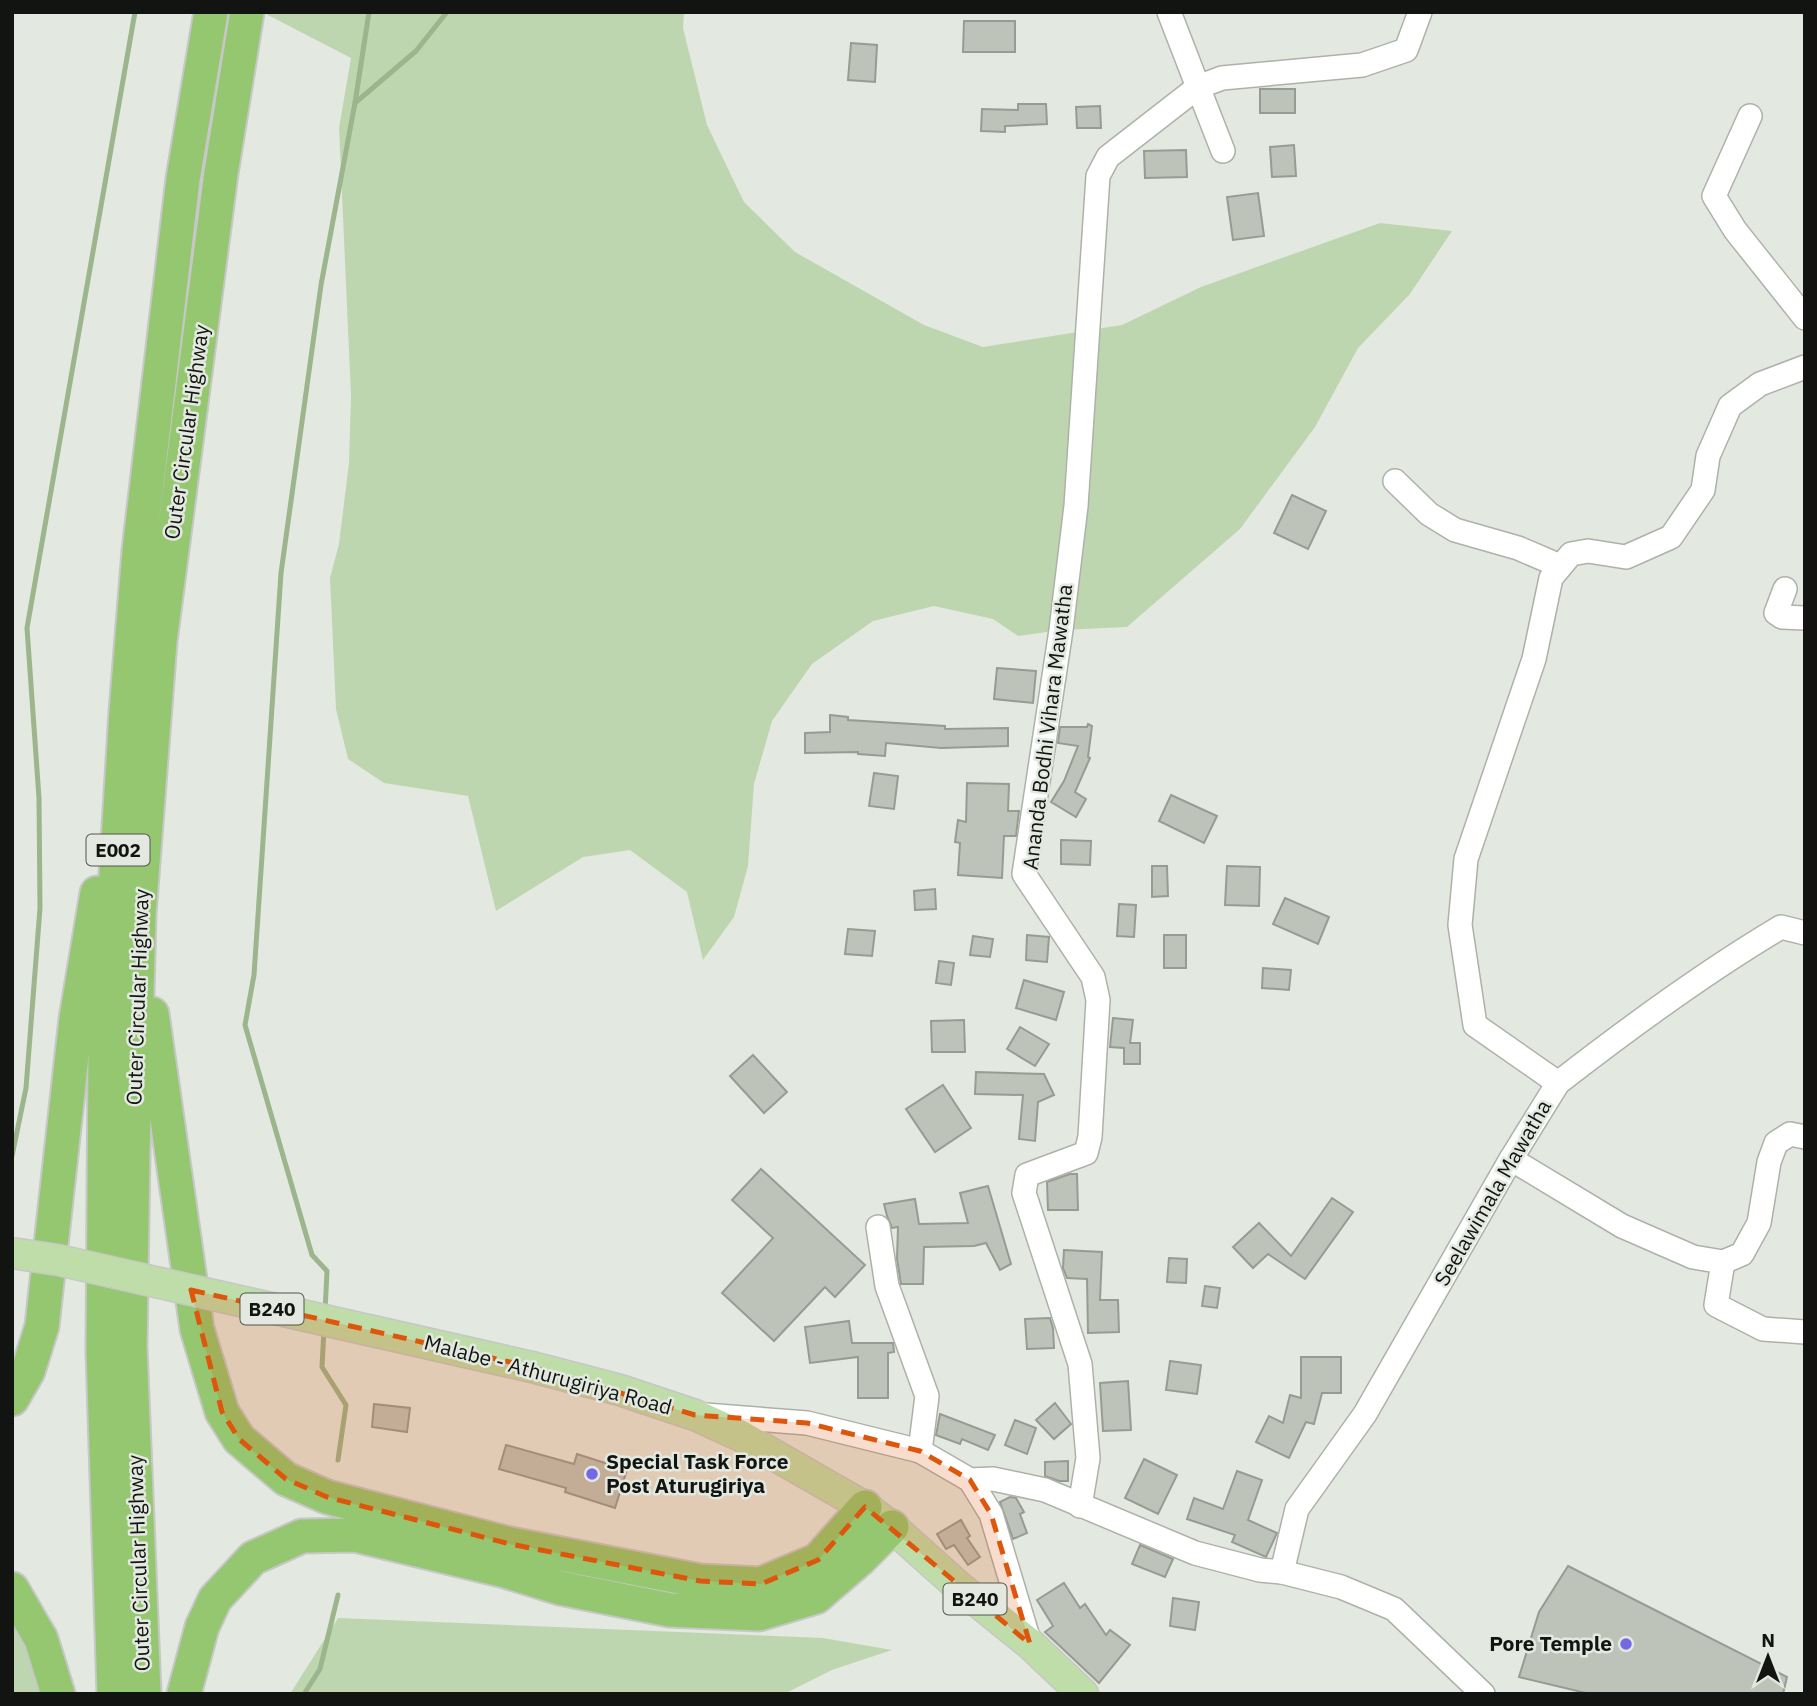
<svg xmlns="http://www.w3.org/2000/svg" width="1817" height="1706" font-family="'IBM Plex Sans',sans-serif">
<rect width="100%" height="100%" fill="#e3e9e0"/>
<g fill="#bed6af">
<path d="M 262,12 L 684,12 L 683,28 L 707,125 L 744,202 L 795,252 L 924,325 L 983,347 L 1122,325 L 1201,287 L 1380,223 L 1452,231 L 1410,294 L 1358,348 L 1315,427 L 1240,529 L 1127,627 L 1061,630 L 1018,636 L 993,619 L 934,606 L 873,621 L 812,664 L 772,721 L 754,784 L 748,866 L 734,917 L 703,960 L 687,892 L 630,850 L 583,857 L 496,911 L 468,796 L 384,783 L 348,759 L 336,709 L 330,578 L 339,544 L 349,463 L 351,395 L 339,128 L 351,58 Z"/>
<path d="M 12,1603 L 42,1694 L 12,1694 Z"/>
<path d="M 338,1618 L 823,1638 L 892,1650 L 832,1670 L 784,1694 L 290,1694 Z"/>
</g>
<g fill="none" stroke-linecap="round" stroke-linejoin="round">
<g stroke="#9cb58c" stroke-width="5">
<path d="M 355,103 L 416,51 L 447,12"/>
<path d="M 12,1156 L 26,1088 L 40,908 L 39,798 L 27,628 L 135,12"/>
<path d="M 325,1312 L 327,1271 L 312,1255 L 245,1025 L 254,975 L 281,573 L 321,285 L 355,103 L 369,12"/>
<path d="M 324,1329 L 322,1367 L 346,1405 L 338,1460"/>
<path d="M 304,1694 L 320,1669 L 338,1595"/>
</g>
</g>
<g fill="#bec3ba" stroke="#979c93" stroke-width="2">
<path d="M 964,21 L 1015,21 L 1015,52 L 963,52 Z"/>
<path d="M 851,43 L 877,45 L 875,82 L 848,80 Z"/>
<rect x="1260" y="89" width="35" height="24"/>
<path d="M 1018,104 L 1046,104 L 1047,124 L 1005,126 L 1005,132 L 981,131 L 982,109 L 1018,110 Z"/>
<path d="M 1100,106 L 1101,128 L 1077,128 L 1076,107 Z"/>
<path d="M 1294,145 L 1296,176 L 1272,177 L 1270,147 Z"/>
<path d="M 1186,150 L 1187,177 L 1145,178 L 1144,151 Z"/>
<path d="M 1258,193 L 1264,236 L 1233,240 L 1227,197 Z"/>
<path d="M 1292,495 L 1326,511 L 1308,549 L 1274,533 Z"/>
<path d="M 997,668 L 1036,671 L 1033,703 L 994,699 Z"/>
<path d="M 830,715 L 848,717 L 848,720 L 945,726 L 945,729 L 1008,728 L 1008,746 L 941,748 L 886,743 L 885,756 L 858,754 L 858,752 L 805,753 L 805,733 L 830,732 Z"/>
<path d="M 1088,724 L 1092,726 L 1088,757 L 1090,758 L 1075,792 L 1086,799 L 1076,817 L 1051,802 L 1064,781 L 1078,746 L 1058,743 L 1060,727 L 1087,727 Z"/>
<path d="M 874,773 L 898,776 L 894,809 L 869,806 Z"/>
<path d="M 967,783 L 1009,784 L 1008,811 L 1019,811 L 1016,836 L 1004,836 L 1002,878 L 958,875 L 960,843 L 955,842 L 958,820 L 966,822 Z"/>
<path d="M 1171,795 L 1217,816 L 1204,843 L 1159,821 Z"/>
<path d="M 1061,840 L 1091,841 L 1090,865 L 1061,864 Z"/>
<path d="M 1152,866 L 1167,866 L 1168,896 L 1152,897 Z"/>
<path d="M 1227,866 L 1260,867 L 1259,906 L 1225,905 Z"/>
<path d="M 935,889 L 936,909 L 915,910 L 914,891 Z"/>
<path d="M 1285,898 L 1329,917 L 1318,944 L 1273,924 Z"/>
<path d="M 1119,904 L 1136,905 L 1134,937 L 1117,936 Z"/>
<path d="M 848,929 L 875,931 L 872,956 L 845,954 Z"/>
<path d="M 1027,935 L 1049,937 L 1047,962 L 1026,960 Z"/>
<rect x="1164" y="935" width="22" height="33"/>
<path d="M 973,936 L 993,939 L 990,957 L 970,955 Z"/>
<path d="M 939,961 L 954,963 L 951,985 L 936,983 Z"/>
<path d="M 1263,968 L 1291,970 L 1289,990 L 1262,988 Z"/>
<path d="M 1024,980 L 1064,992 L 1056,1020 L 1016,1008 Z"/>
<path d="M 1113,1018 L 1133,1020 L 1130,1043 L 1140,1043 L 1140,1064 L 1124,1064 L 1124,1048 L 1110,1047 Z"/>
<path d="M 964,1020 L 965,1052 L 932,1052 L 931,1021 Z"/>
<path d="M 1020,1027 L 1049,1044 L 1035,1066 L 1007,1049 Z"/>
<path d="M 753,1055 L 787,1092 L 764,1113 L 730,1076 Z"/>
<path d="M 976,1072 L 1044,1074 L 1054,1095 L 1038,1102 L 1035,1141 L 1019,1139 L 1023,1095 L 975,1094 Z"/>
<path d="M 943,1085 L 971,1128 L 935,1152 L 906,1109 Z"/>
<path d="M 761,1169 L 865,1265 L 835,1297 L 825,1287 L 774,1341 L 722,1293 L 773,1238 L 732,1200 Z"/>
<path d="M 1070,1174 L 1077,1174 L 1078,1210 L 1048,1210 L 1047,1182 Z"/>
<path d="M 988,1186 L 1011,1264 L 1000,1270 L 986,1243 L 974,1246 L 924,1247 L 923,1284 L 901,1284 L 897,1259 L 898,1227 L 892,1228 L 887,1216 L 884,1204 L 915,1199 L 919,1224 L 968,1223 L 960,1193 Z"/>
<path d="M 1332,1198 L 1353,1212 L 1305,1279 L 1268,1254 L 1253,1268 L 1233,1247 L 1259,1223 L 1291,1256 Z"/>
<path d="M 1064,1250 L 1102,1252 L 1100,1300 L 1118,1300 L 1119,1332 L 1088,1333 L 1087,1279 L 1067,1278 L 1063,1268 Z"/>
<path d="M 1169,1258 L 1187,1259 L 1186,1283 L 1167,1282 Z"/>
<path d="M 1205,1286 L 1220,1288 L 1217,1308 L 1202,1306 Z"/>
<path d="M 1050,1318 L 1053,1328 L 1054,1348 L 1027,1349 L 1025,1319 Z"/>
<path d="M 849,1321 L 852,1343 L 893,1343 L 894,1352 L 888,1353 L 888,1398 L 858,1398 L 858,1357 L 810,1363 L 805,1327 Z"/>
<path d="M 1301,1357 L 1341,1357 L 1341,1393 L 1322,1393 L 1314,1424 L 1306,1422 L 1289,1458 L 1256,1442 L 1269,1416 L 1283,1423 L 1290,1395 L 1301,1398 Z"/>
<path d="M 1170,1361 L 1201,1365 L 1197,1394 L 1166,1390 Z"/>
<path d="M 1128,1381 L 1131,1430 L 1103,1431 L 1100,1383 Z"/>
<path d="M 1055,1403 L 1071,1424 L 1054,1439 L 1036,1420 Z"/>
<path d="M 374,1404 L 410,1408 L 407,1432 L 372,1427 Z"/>
<path d="M 940,1414 L 995,1435 L 988,1450 L 962,1439 L 960,1444 L 936,1435 Z"/>
<path d="M 1015,1420 L 1036,1428 L 1027,1454 L 1005,1445 Z"/>
<path d="M 506,1445 L 574,1464 L 577,1454 L 627,1470 L 615,1508 L 565,1492 L 566,1488 L 499,1469 Z"/>
<path d="M 1144,1459 L 1177,1475 L 1158,1514 L 1125,1498 Z"/>
<path d="M 1068,1461 L 1068,1481 L 1059,1481 L 1045,1476 L 1045,1462 Z"/>
<path d="M 1237,1471 L 1262,1480 L 1248,1520 L 1277,1533 L 1266,1557 L 1232,1542 L 1235,1535 L 1187,1519 L 1194,1498 L 1223,1509 Z"/>
<path d="M 1010,1497 L 1016,1498 L 1024,1512 L 1020,1514 L 1027,1533 L 1013,1539 L 1000,1502 Z"/>
<path d="M 961,1520 L 970,1536 L 967,1538 L 980,1557 L 968,1565 L 954,1545 L 946,1549 L 937,1534 Z"/>
<path d="M 1140,1545 L 1173,1559 L 1165,1577 L 1132,1564 Z"/>
<path d="M 1568,1566 L 1787,1677 L 1783,1694 L 1590,1694 L 1519,1677 L 1539,1612 Z"/>
<path d="M 1064,1583 L 1080,1608 L 1085,1604 L 1106,1635 L 1110,1630 L 1130,1645 L 1099,1683 L 1045,1632 L 1053,1626 L 1037,1600 Z"/>
<path d="M 1173,1598 L 1199,1602 L 1195,1630 L 1170,1626 Z"/>
</g>
<g fill="none" stroke-linecap="round" stroke-linejoin="round">
<g stroke="#adb2a9" stroke-width="26">
<g id="minor">
<path d="M 1169,12 L 1198,87 L 1222,78 L 1362,65 L 1406,50 L 1420,12"/>
<path d="M 1750,116 L 1714,196 L 1735,230 L 1805,318"/>
<path d="M 1395,481 L 1429,514 L 1455,530 L 1518,548 L 1560,566"/>
<path d="M 1785,589 L 1776,613 L 1782,617 L 1805,618"/>
<path d="M 1558,1083 C 1630,1027 1702,974 1781,927 L 1805,933"/>
<path d="M 1511,1159 L 1622,1226 L 1693,1257 L 1723,1262 L 1742,1254 L 1759,1223 L 1769,1162 L 1776,1143 L 1790,1134 L 1805,1137"/>
<path d="M 878,1227 L 887,1286 L 927,1396 L 920,1451"/>
<path d="M 1723,1262 L 1716,1305 L 1763,1329 L 1805,1332"/>
<path d="M 705,1415 L 807,1423 L 920,1451 L 970,1480 L 991,1514 L 1030,1644"/>
<path d="M 970,1480 L 993,1479 L 1045,1490 L 1195,1553 L 1260,1570 L 1282,1572"/>
<path d="M 1080,1506 L 1088,1458 L 1080,1364 L 1024,1193 L 1027,1175 L 1086,1153 L 1090,1137 L 1098,1000 L 1093,977 L 1024,874 L 1061,630 L 1076,506 L 1098,176 L 1108,157 L 1198,87 L 1223,151"/>
<path d="M 1483,1694 L 1394,1609 L 1341,1587 L 1282,1572 L 1297,1509 L 1365,1414 L 1511,1159 L 1558,1083 L 1475,1025 L 1460,925 L 1466,859 L 1534,659 L 1551,578 L 1571,554 L 1588,551 L 1626,557 L 1671,537 L 1703,490 L 1708,456 L 1730,406 L 1760,384 L 1805,367"/>
</g>
</g>
<g stroke="#c6c7c6" stroke-width="33">
<path id="major" d="M 532,1367 L 620,1390 L 695,1415 L 741,1436 L 865,1507 L 892,1527 L 958,1586 L 1030,1644 L 1083,1694"/>
</g>
<g stroke="#c6c7c6" stroke-width="37">
<g id="highway">
<path d="M 152,1014 L 197,1329 L 222,1412 L 239,1439 L 286,1479 L 327,1497 L 510,1544 L 700,1581 L 761,1584 L 818,1560 L 865,1507"/>
<path d="M 12,1399 L 28,1371 L 42,1326 L 76,1019 L 97,893"/>
<path d="M 12,1589 L 41,1639 L 58,1694"/>
<path d="M 114,1694 L 103,1352 L 105,1054 L 126,712 L 139,551 L 183,179 L 211,12"/>
<path d="M 144,1694 L 130,1347 L 133,1151 L 139,914 L 160,641 L 221,173 L 247,12"/>
<path d="M 184,1694 L 202,1627 L 215,1599 L 253,1558 L 302,1536 L 355,1535 L 505,1571 L 560,1588 L 670,1610 L 759,1614 L 816,1597 L 860,1559 L 892,1527"/>
</g>
</g>
<use href="#minor" stroke="#fff" stroke-width="23"/>
<use href="#major" stroke="#bfdda9" stroke-width="30"/>
<use href="#highway" stroke="#94c76f" stroke-width="33"/>
<g stroke="#c6c7c6" stroke-width="33" stroke-linecap="butt">
<path id="major-bridge" d="M 12,1253 L 58,1260 L 532,1367"/>
</g>
<use href="#major-bridge" stroke="#bfdda9" stroke-width="30"/>
</g>
<path fill="#dd560c" fill-opacity="0.2" stroke="#dd560c" stroke-width="5" stroke-dasharray="14 9" stroke-linejoin="round" d="M 191,1290 L 532,1367 L 695,1415 L 807,1423 L 920,1451 L 970,1480 L 991,1514 L 1030,1644 L 865,1507 L 818,1560 L 761,1584 L 700,1581 L 510,1544 L 327,1497 L 286,1479 L 239,1439 L 222,1412 Z"/>
<g fill="#7469e4" stroke="#e3e9e0" stroke-width="2.5">
<circle cx="592" cy="1474" r="7"/>
<circle cx="1626" cy="1644" r="7"/>
</g>
<g text-anchor="middle" stroke-width="5" stroke-linejoin="round" paint-order="stroke">
<g fill="#e3e9e0" stroke="#51544f" stroke-width="2">
<rect x="86.5" y="834.5" width="63" height="31" rx="5"/>
<rect x="240.5" y="1293.5" width="63" height="31" rx="5"/>
<rect x="943.5" y="1583.5" width="63" height="31" rx="5"/>
</g>
<g font-size="19" font-weight="bold" fill="#121411">
<text x="118" y="857">E002</text>
<text x="272" y="1316">B240</text>
<text x="975" y="1606">B240</text>
</g>
<g font-size="21" fill="#121411" stroke="#e3e9e0">
<text transform="translate(187 432) rotate(-82)" y="7">Outer Circular Highway</text>
<text transform="translate(1048 727) rotate(-83)" y="7">Ananda Bodhi Vihara Mawatha</text>
<text transform="translate(138 997) rotate(-88)" y="7">Outer Circular Highway</text>
<text transform="translate(1493 1193) rotate(-60)" y="7">Seelawimala Mawatha</text>
<text transform="translate(548 1375) rotate(15)" y="7">Malabe - Athurugiriya Road</text>
<text transform="translate(139 1563) rotate(-92)" y="7">Outer Circular Highway</text>
</g>
<g font-size="21" font-weight="bold" fill="#121411" stroke="#e3e9e0" text-anchor="start">
<text x="606" y="1469">Special Task Force<tspan x="606" dy="24">Post Aturugiriya</tspan></text>
<text x="1612" y="1651" text-anchor="end">Pore Temple</text>
</g>
</g>
<rect width="1817" height="1706" fill="none" stroke="#121411" stroke-width="28"/>
<g transform="translate(1768 1657)" stroke="#e3e9e0" stroke-width="5" paint-order="stroke">
<path d="M0-5L12 26L0 18L-12 26Z" fill="#121411"/>
<text y="-10" font-size="19" font-weight="bold" text-anchor="middle" fill="#121411">N</text>
</g>
</svg>
